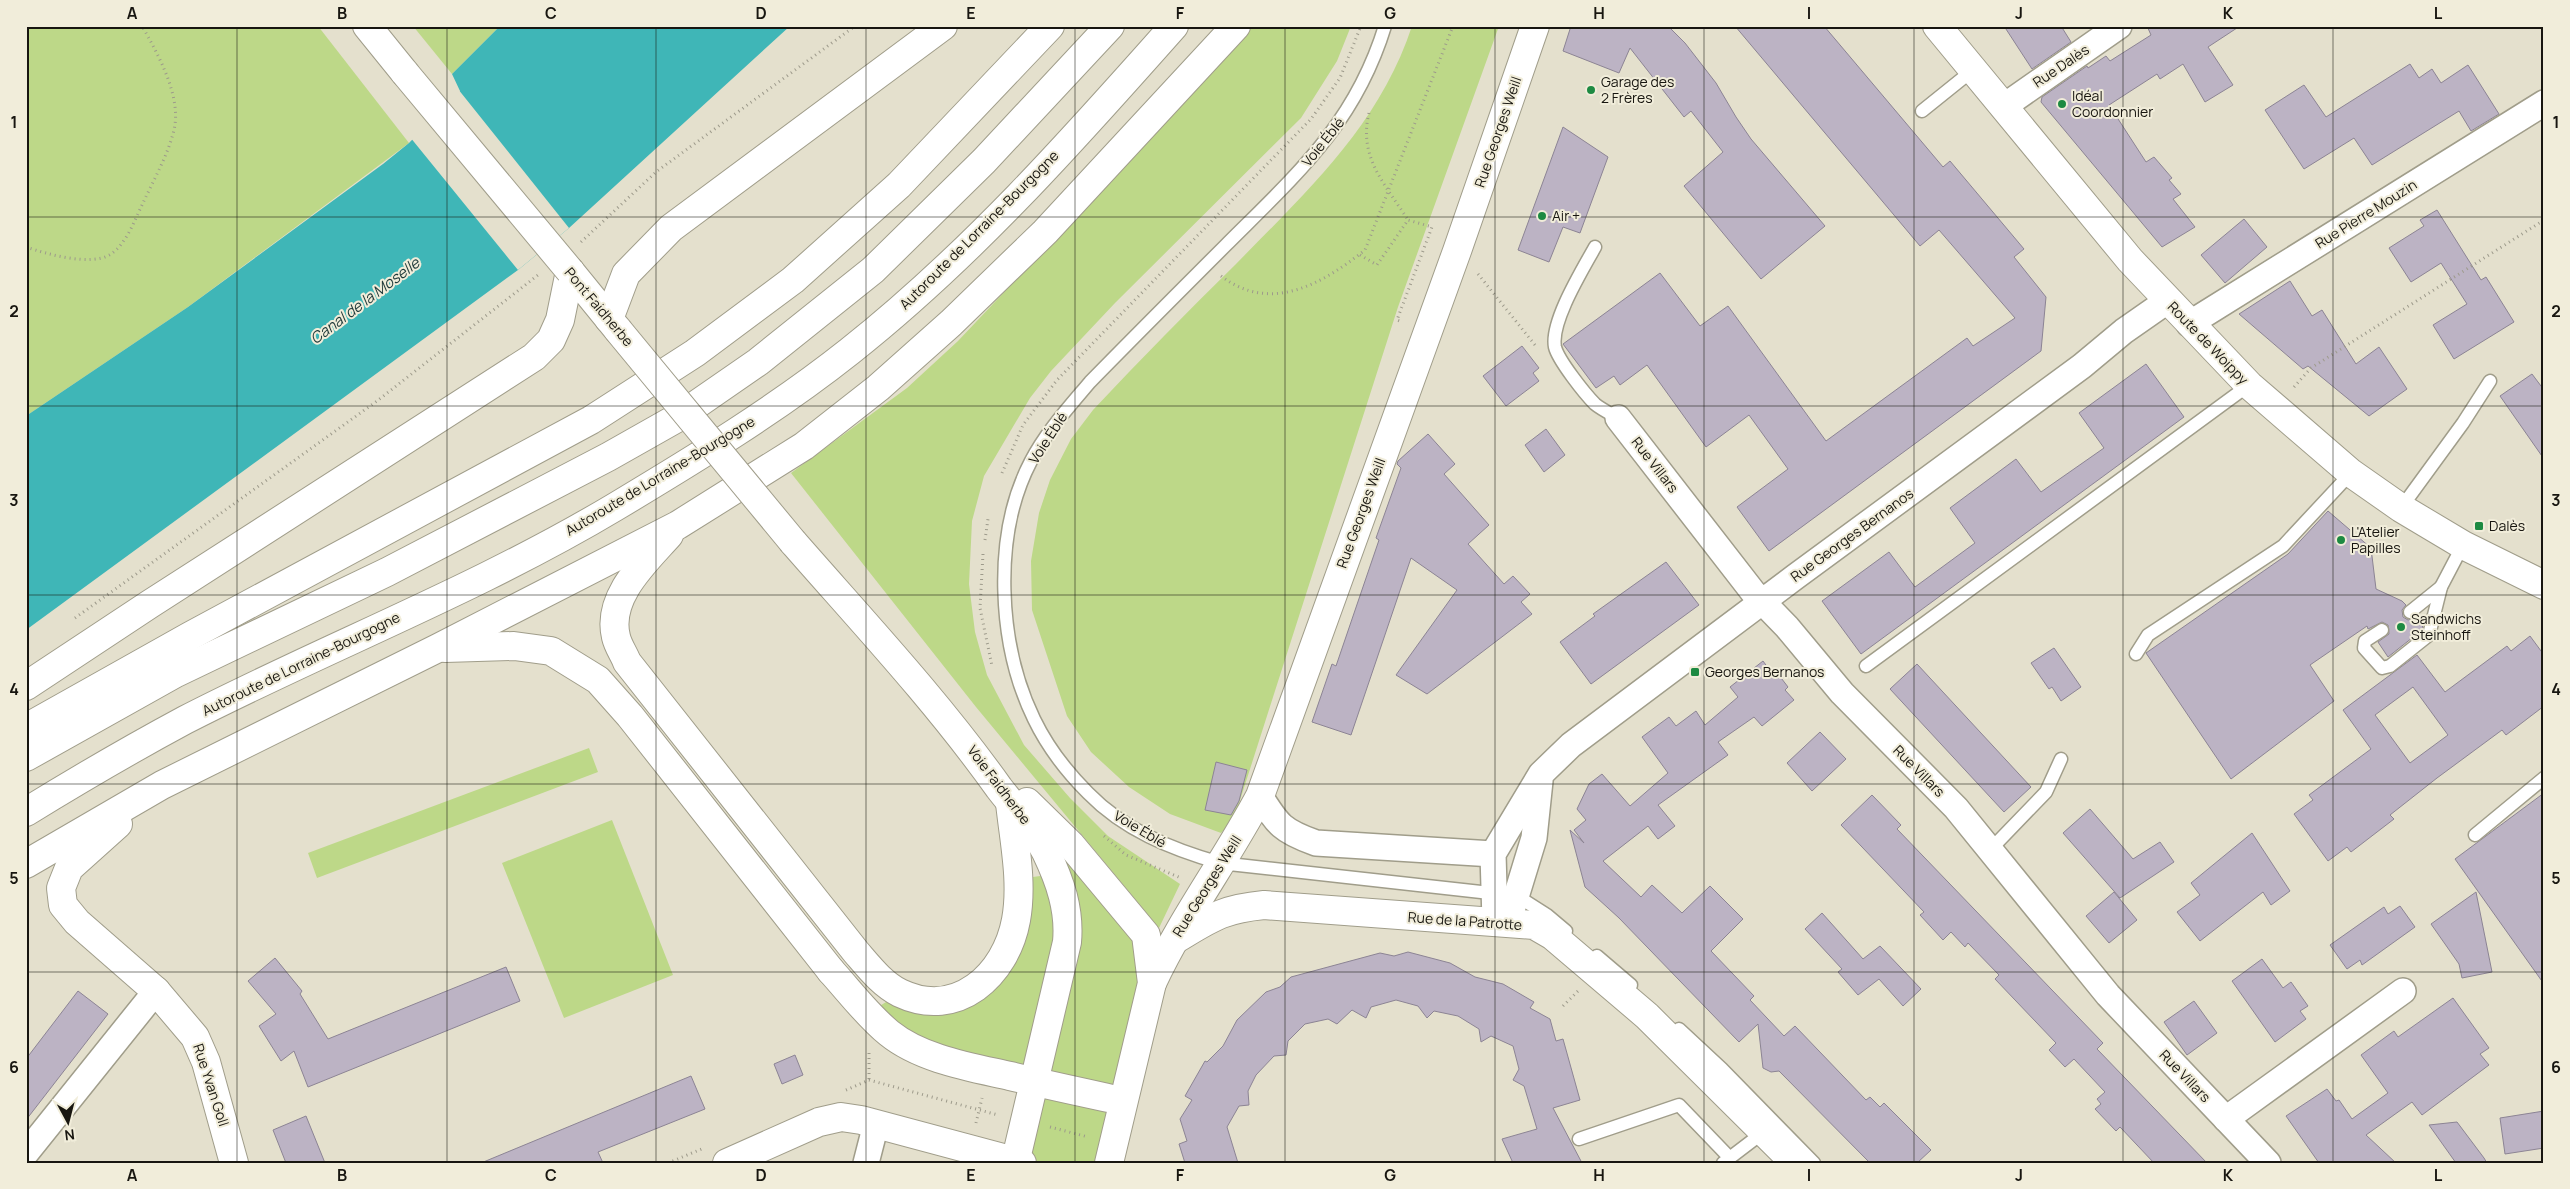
<svg xmlns="http://www.w3.org/2000/svg" width="2570" height="1189" font-family="Manrope,sans-serif">
<rect width="100%" height="100%" fill="#e4e0cd"/>
<g fill="#bdd888">
<path d="M 26,26 L 318,26 L 409,143 L 188,307 L 26,416 Z"/>
<path d="M 413,26 L 500,26 L 452,74 Z"/>
<path d="M 1249,26 L 1351,26 L 1337,61 L 1301,118 L 1115,303 L 1051,371 L 1030,398 L 984,476 L 972,521 L 969,584 L 975,632 L 987,675 L 1024,745 L 1070,798 L 1108,836 L 1180,884 L 1159,928 L 976,707 L 791,473 L 907,388 L 958,341 L 1143,145 Z"/>
<path d="M 1412,26 L 1499,26 L 1398,307 L 1234,819 L 1221,833 L 1170,814 L 1129,787 L 1091,752 L 1067,716 L 1032,610 L 1031,561 L 1039,513 L 1050,480 L 1071,439 L 1093,410 C 1140,360 1187,312 1236,264 C 1307,191 1379,126 1412,26 Z"/>
<path d="M 589,748 L 598,772 L 317,878 L 308,853 Z"/>
<path d="M 612,820 L 673,975 L 564,1018 L 502,863 Z"/>
<path d="M 1071,845 L 1146,935 L 1109,1163 L 1015,1163 L 1034,1082 L 987,1071 L 868,1013 L 901,993 L 925,1000 L 985,979 L 1018,879 L 1055,874 Z"/>
</g>
<path fill="#3fb6b7" d="M 500,26 L 790,26 L 569,228 L 518,270 L 26,630 L 26,416 L 188,307 L 383,164 L 409,143 L 460,91 L 452,74 Z"/>
<path fill="#e4e0cd" d="M 454,84 L 569,228 L 518,270 L 410,137 L 457,90 Z"/>
<g fill="#bcb3c4" stroke="#8c8494" fill-rule="evenodd">
<path d="M 1571,26 L 1668,26 L 1685,43 L 1716,83 L 1736,117 L 1751,139 L 1825,226 L 1761,279 L 1684,186 L 1723,152 L 1691,111 L 1684,117 L 1630,48 L 1619,73 L 1563,51 Z"/>
<path d="M 1735,26 L 1824,26 L 1943,167 L 1950,161 L 2024,249 L 2014,257 L 2046,297 L 2041,351 L 1769,551 L 1737,507 L 1788,469 L 1749,415 L 1706,447 L 1647,365 L 1620,385 L 1614,376 L 1596,388 L 1563,344 L 1660,273 L 1700,326 L 1728,306 L 1826,441 L 1967,338 L 1973,346 L 2015,318 L 1939,230 L 1920,246 Z"/>
<path d="M 2004,26 L 2061,26 L 2071,42 L 2032,69 Z"/>
<path d="M 2147,26 L 2240,26 L 2208,47 L 2233,85 L 2205,102 L 2183,64 L 2160,79 L 2157,74 L 2109,105 L 2146,162 L 2154,157 L 2172,178 L 2169,180 L 2181,194 L 2173,199 L 2195,227 L 2162,247 L 2041,102 L 2042,97 L 2087,66 L 2088,68 L 2106,56 L 2110,61 L 2151,35 Z"/>
<path d="M 2410,64 L 2419,78 L 2432,69 L 2441,83 L 2468,65 L 2499,114 L 2471,131 L 2459,111 L 2372,165 L 2354,138 L 2304,169 L 2265,110 L 2304,85 L 2326,117 Z"/>
<path d="M 1563,127 L 1608,157 L 1580,233 L 1563,227 L 1549,262 L 1518,250 Z"/>
<path d="M 2437,210 L 2481,280 L 2486,277 L 2514,322 L 2454,359 L 2433,325 L 2467,304 L 2441,263 L 2411,282 L 2389,248 L 2424,226 L 2420,220 Z"/>
<path d="M 2244,219 L 2267,247 L 2225,283 L 2201,255 Z"/>
<path d="M 2290,281 L 2312,316 L 2322,310 L 2356,364 L 2379,347 L 2407,389 L 2369,416 L 2308,366 L 2303,369 L 2239,314 Z"/>
<path d="M 1522,346 L 1539,368 L 1533,373 L 1539,381 L 1506,406 L 1483,376 Z"/>
<path d="M 2146,364 L 2184,417 L 1861,654 L 1822,601 L 1889,552 L 1915,587 L 1975,543 L 1950,508 L 2016,459 L 2041,492 L 2104,448 L 2079,413 Z"/>
<path d="M 2532,374 L 2544,390 L 2544,459 L 2500,396 Z"/>
<path d="M 1546,429 L 1565,455 L 1544,472 L 1525,445 Z"/>
<path d="M 1428,434 L 1455,464 L 1444,474 L 1489,525 L 1468,544 L 1504,584 L 1513,576 L 1530,594 L 1521,602 L 1532,614 L 1427,694 L 1396,675 L 1457,590 L 1411,558 L 1351,735 L 1312,722 L 1332,664 L 1336,666 L 1379,540 L 1376,538 L 1401,468 L 1397,464 L 1398,461 Z"/>
<path d="M 2328,511 L 2371,548 L 2376,589 L 2402,601 L 2406,605 L 2402,610 L 2403,617 L 2408,620 L 2415,618 L 2423,627 L 2422,630 L 2388,657 L 2378,642 L 2389,634 L 2388,625 L 2382,622 L 2368,629 L 2367,626 L 2310,665 L 2334,701 L 2231,779 L 2146,653 L 2288,554 Z"/>
<path d="M 1666,562 L 1699,605 L 1591,684 L 1560,642 L 1595,616 L 1593,614 Z"/>
<path d="M 2530,636 L 2544,655 L 2544,706 L 2506,735 L 2502,730 L 2437,778 L 2390,815 L 2394,819 L 2351,852 L 2347,847 L 2328,861 L 2294,814 L 2313,800 L 2309,795 L 2371,749 L 2343,710 L 2417,655 L 2445,692 L 2507,646 L 2511,651 ZM 2413,687 L 2448,735 L 2410,763 L 2375,715 Z"/>
<path d="M 2054,648 L 2081,687 L 2061,701 L 2052,687 L 2049,689 L 2031,663 Z"/>
<path d="M 1763,661 L 1771,672 L 1775,670 L 1788,687 L 1785,690 L 1794,700 L 1762,726 L 1754,717 L 1718,742 L 1728,755 L 1658,805 L 1675,826 L 1658,839 L 1648,826 L 1603,861 L 1641,897 L 1652,885 L 1682,913 L 1710,886 L 1743,919 L 1711,951 L 1754,996 L 1750,1000 L 1784,1036 L 1795,1026 L 1866,1100 L 1870,1097 L 1880,1107 L 1884,1103 L 1931,1150 L 1917,1163 L 1870,1163 L 1779,1071 L 1771,1072 L 1763,1068 L 1758,1024 L 1739,1042 L 1619,918 L 1585,887 L 1570,830 L 1584,843 L 1574,830 L 1586,820 L 1577,809 L 1589,784 L 1602,774 L 1630,806 L 1668,773 L 1642,737 L 1669,717 L 1676,726 L 1696,711 L 1705,725 L 1738,697 L 1730,687 Z"/>
<path d="M 1917,664 L 2031,787 L 2004,812 L 1890,689 Z"/>
<path d="M 1820,732 L 1846,759 L 1812,791 L 1787,763 Z"/>
<path d="M 1216,762 L 1247,770 L 1239,801 L 1231,815 L 1205,810 Z"/>
<path d="M 2544,793 L 2544,984 L 2455,859 Z"/>
<path d="M 1872,795 L 1901,825 L 1897,829 L 2103,1043 L 2097,1049 L 2207,1163 L 2154,1163 L 2120,1127 L 2116,1131 L 2095,1109 L 2101,1104 L 2097,1099 L 2105,1092 L 2074,1059 L 2065,1067 L 2049,1050 L 2056,1043 L 1995,979 L 1999,975 L 1968,943 L 1965,947 L 1951,932 L 1943,940 L 1920,915 L 1924,912 L 1841,825 Z"/>
<path d="M 2090,809 L 2133,859 L 2160,842 L 2174,862 L 2120,898 L 2063,833 Z"/>
<path d="M 2252,833 L 2290,891 L 2271,905 L 2263,892 L 2200,941 L 2177,912 L 2200,895 L 2191,883 Z"/>
<path d="M 2114,892 L 2137,920 L 2109,943 L 2086,916 Z"/>
<path d="M 2476,892 L 2492,972 L 2462,978 L 2459,964 L 2431,924 Z"/>
<path d="M 2400,906 L 2415,927 L 2362,965 L 2360,960 L 2347,969 L 2330,945 L 2384,907 L 2388,914 Z"/>
<path d="M 1822,913 L 1863,959 L 1880,946 L 1921,989 L 1903,1006 L 1879,979 L 1858,995 L 1838,972 L 1842,969 L 1805,929 Z"/>
<path d="M 1408,952 L 1450,963 L 1475,977 L 1503,984 L 1534,1002 L 1530,1008 L 1550,1019 L 1556,1041 L 1563,1039 L 1580,1100 L 1553,1108 L 1582,1163 L 1513,1163 L 1502,1139 L 1537,1129 L 1524,1086 L 1513,1080 L 1519,1069 L 1513,1046 L 1491,1036 L 1481,1042 L 1479,1029 L 1458,1016 L 1434,1011 L 1427,1018 L 1418,1006 L 1396,1000 L 1371,1007 L 1366,1018 L 1352,1010 L 1337,1024 L 1328,1019 L 1305,1024 L 1288,1041 L 1286,1055 L 1274,1056 L 1256,1075 L 1248,1091 L 1249,1105 L 1239,1106 L 1227,1127 L 1238,1163 L 1185,1163 L 1179,1144 L 1187,1141 L 1180,1119 L 1192,1100 L 1185,1096 L 1205,1061 L 1207,1062 L 1223,1046 L 1237,1020 L 1266,992 L 1280,987 L 1291,977 L 1380,953 L 1394,956 Z"/>
<path d="M 275,958 L 302,991 L 300,994 L 328,1039 L 506,967 L 520,1001 L 308,1087 L 294,1051 L 281,1061 L 259,1026 L 276,1014 L 248,981 Z"/>
<path d="M 2262,959 L 2283,988 L 2291,982 L 2308,1006 L 2300,1011 L 2306,1019 L 2275,1042 L 2232,981 Z"/>
<path d="M 78,991 L 108,1014 L 26,1120 L 26,1059 Z"/>
<path d="M 2453,998 L 2489,1048 L 2480,1054 L 2489,1065 L 2422,1115 L 2412,1102 L 2366,1135 L 2396,1163 L 2319,1163 L 2286,1116 L 2327,1089 L 2336,1101 L 2339,1100 L 2352,1119 L 2388,1093 L 2361,1055 L 2394,1031 L 2398,1037 Z"/>
<path d="M 2194,1001 L 2217,1033 L 2187,1055 L 2164,1022 Z"/>
<path d="M 795,1055 L 803,1075 L 782,1084 L 774,1064 Z"/>
<path d="M 691,1076 L 705,1109 L 598,1152 L 603,1163 L 481,1163 Z"/>
<path d="M 2544,1111 L 2544,1148 L 2505,1154 L 2500,1118 Z"/>
<path d="M 306,1116 L 325,1163 L 286,1163 L 273,1130 Z"/>
<path d="M 2457,1122 L 2484,1158 L 2487,1163 L 2456,1163 L 2429,1125 Z"/>
</g>
<g fill="none" stroke-linecap="round" stroke-linejoin="round">
<g stroke="#a09d8a" stroke-width="15">
<g id="lane">
<path d="M 1385,26 C 1355,124 1296,175 1226,245 C 1181,290 1135,336 1090,382 C 1069,407 1046,432 1031,461 C 992,535 998,645 1034,719 C 1047,746 1067,772 1088,793 C 1124,830 1171,849 1220,863 L 1517,896 L 1547,915 L 1566,931"/>
<path d="M 1922,111 L 1973,70"/>
<path d="M 1595,247 C 1583,269 1550,322 1555,347 C 1558,360 1585,394 1595,404 C 1601,409 1611,414 1618,418"/>
<path d="M 2401,508 L 2463,423 L 2490,381"/>
<path d="M 2410,612 L 2441,587"/>
<path d="M 2382,630 L 2365,641 L 2364,648 L 2382,668 L 2390,666 L 2429,635 L 2441,587 L 2463,545"/>
<path d="M 2136,654 L 2148,635 L 2283,546 L 2351,473"/>
<path d="M 1866,666 L 2249,385"/>
<path d="M 2475,835 L 2544,778"/>
<path d="M 1991,849 L 2046,792 L 2061,759"/>
<path d="M 1597,956 L 1631,985"/>
<path d="M 1679,1029 L 1722,1069 L 1814,1163"/>
<path d="M 1579,1139 L 1679,1105 L 1729,1157"/>
<path d="M 1723,1163 L 1765,1131"/>
</g>
</g>
<g stroke="#a09d8a" stroke-width="28">
<g id="street">
<path d="M 2003,107 L 2119,26"/>
<path d="M 2189,324 L 2544,103"/>
<path d="M 1618,418 L 1753,592 L 1787,627 L 1842,693 L 1956,808 L 2108,995 L 2268,1163"/>
<path d="M 1260,796 C 1278,825 1282,831 1316,843 L 1493,854"/>
<path d="M 1495,921 L 1493,854 L 1541,774 L 1571,745 L 1795,577 L 2082,366 L 2124,331 L 2167,301"/>
<path d="M 1508,923 L 1534,838 L 1540,781"/>
<path d="M 2226,1119 L 2403,991"/>
<path d="M 26,1153 L 156,991"/>
<path d="M 866,1163 L 876,1124"/>
</g>
</g>
<g stroke="#a09d8a" stroke-width="30">
<g id="secondary">
<path d="M 1937,26 L 2130,260 L 2249,385 L 2351,473 L 2401,508 L 2463,545 L 2544,585"/>
<path d="M 1176,939 C 1211,918 1222,909 1264,905 L 1534,925 L 1553,936 L 1647,1016 L 1795,1163"/>
<path d="M 1152,983 C 1183,917 1226,860 1260,796 L 1457,251 L 1535,26"/>
<path d="M 156,991 L 195,1037 L 206,1062 L 234,1163"/>
<path d="M 727,1163 L 819,1122 L 841,1117 L 861,1120 L 1022,1163"/>
</g>
</g>
<g stroke="#a09d8a" stroke-width="30">
<g id="primary">
<path d="M 367,26 L 405,73"/>
<path d="M 570,271 L 618,330"/>
<path d="M 793,542 C 863,622 937,701 999,788 C 1015,809 1034,828 1046,852 C 1060,881 1070,910 1067,942 L 1015,1163"/>
<path d="M 1027,802 L 1071,845 L 1146,935 L 1152,983 L 1109,1163"/>
<path d="M 831,971 C 850,992 867,1015 889,1033 C 921,1059 970,1067 1010,1076 C 1047,1085 1085,1093 1122,1101"/>
</g>
</g>
<g stroke="#a09d8a" stroke-width="30">
<g id="highway">
<path d="M 609,319 L 626,274 L 671,228 L 943,26"/>
<path d="M 669,535 C 645,562 606,597 616,637 C 618,646 624,654 627,662 L 856,952 C 869,967 882,984 900,993 C 957,1020 1006,975 1016,920 C 1023,882 1014,841 1010,803"/>
<path d="M 445,648 L 514,646 L 551,651 L 598,680 L 630,716 L 831,971"/>
<path d="M 26,686 L 150,604 L 534,357 L 551,340 L 560,320 L 570,271"/>
<path d="M 26,728 L 190,636 L 591,420 L 695,353 L 793,280 L 899,185 L 1050,26"/>
<path d="M 26,757 L 176,673 L 387,572 L 608,457 L 677,418 L 758,362 L 873,270 L 984,161 L 1110,26"/>
<path d="M 26,812 C 78,780 131,749 185,720 C 327,647 478,589 615,507 C 695,459 777,409 850,351 C 970,256 1073,140 1174,26"/>
<path d="M 118,824 L 69,868 L 61,888 L 63,905 L 77,922 L 156,991"/>
<path d="M 26,864 L 162,785 L 438,648 L 678,525 L 804,446 L 878,388 L 951,323 L 1045,232 L 1236,26"/>
</g>
</g>
<g stroke="#9d9a8b" stroke-width="3" stroke-dasharray="1 4" stroke-linecap="butt">
<path d="M 1369,113 C 1358,157 1385,184 1408,220"/>
<path d="M 581,242 L 656,172 L 855,26"/>
<path d="M 26,247 C 47,254 91,267 111,254 C 127,243 135,219 143,203 C 154,179 168,155 174,130 C 182,97 158,54 142,26"/>
<path d="M 1360,255 L 1377,265 L 1408,220 L 1432,227 L 1397,320 L 1402,322"/>
<path d="M 1478,274 L 1535,345"/>
<path d="M 1221,276 C 1271,314 1322,284 1365,250 L 1453,26"/>
<path d="M 2294,387 L 2311,368 L 2544,220"/>
<path d="M 1002,473 L 1023,425 L 1057,380 L 1311,119 L 1340,78 L 1361,26"/>
<path d="M 985,540 L 988,519"/>
<path d="M 983,554 L 980,608 L 992,666"/>
<path d="M 75,618 L 377,401 L 538,275"/>
<path d="M 1104,836 L 1126,855 L 1181,878"/>
<path d="M 1563,1006 L 1578,991"/>
<path d="M 869,1053 L 869,1080"/>
<path d="M 846,1090 L 869,1080 L 998,1115"/>
<path d="M 976,1123 L 982,1098"/>
<path d="M 1050,1127 L 1088,1137"/>
<path d="M 668,1163 L 704,1148"/>
</g>
<use href="#lane" stroke="#fff" stroke-width="12"/>
<use href="#street" stroke="#fff" stroke-width="25"/>
<use href="#secondary" stroke="#fff" stroke-width="28"/>
<use href="#primary" stroke="#fff" stroke-width="28"/>
<use href="#highway" stroke="#fff" stroke-width="28"/>
<g stroke="#a09d8a" stroke-width="30" stroke-linecap="butt">
<g id="primary-bridge">
<path d="M 405,73 L 570,271"/>
<path d="M 618,330 L 793,542"/>
</g>
</g>
<use href="#primary-bridge" stroke="#fff" stroke-width="28"/>
</g>
<path fill="none" stroke="#181610" stroke-width="1" stroke-opacity="0.55" d="M 237,26 L 237,1163M 447,26 L 447,1163M 656,26 L 656,1163M 866,26 L 866,1163M 1075,26 L 1075,1163M 1285,26 L 1285,1163M 1495,26 L 1495,1163M 1704,26 L 1704,1163M 1914,26 L 1914,1163M 2123,26 L 2123,1163M 2333,26 L 2333,1163M 26,217 L 2544,217M 26,406 L 2544,406M 26,595 L 2544,595M 26,784 L 2544,784M 26,972 L 2544,972"/>
<g fill="#1d8a42" stroke="#f1edda" stroke-width="2">
<circle cx="1591" cy="90" r="5"/>
<circle cx="2062" cy="104" r="5"/>
<circle cx="1542" cy="216" r="5"/>
<rect x="2474" y="521" width="10" height="10" rx="2.5"/>
<circle cx="2341" cy="540" r="5"/>
<circle cx="2401" cy="627" r="5"/>
<rect x="1690" y="667" width="10" height="10" rx="2.5"/>
</g>
<g text-anchor="middle" stroke-width="4" stroke-linejoin="round" paint-order="stroke">
<g font-size="14" fill="#181610" stroke="#f1edda">
<text transform="translate(2061 66) rotate(-34)" y="5">Rue Dalès</text>
<text transform="translate(1498 132) rotate(-71)" y="5">Rue Georges Weill</text>
<text transform="translate(1323 142) rotate(-51)" y="5">Voie Éblé</text>
<text transform="translate(2366 214) rotate(-32)" y="5">Rue Pierre Mouzin</text>
<text transform="translate(979 230) rotate(-45)" y="5">Autoroute de Lorraine-Bourgogne</text>
<text transform="translate(599 307) rotate(50)" y="5">Pont Faidherbe</text>
<text transform="translate(2208 343) rotate(46)" y="5">Route de Woippy</text>
<text transform="translate(1048 438) rotate(-57)" y="5">Voie Éblé</text>
<text transform="translate(1655 465) rotate(52)" y="5">Rue Villars</text>
<text transform="translate(660 476) rotate(-31)" y="5">Autoroute de Lorraine-Bourgogne</text>
<text transform="translate(1361 513) rotate(-70)" y="5">Rue Georges Weill</text>
<text transform="translate(1852 535) rotate(-36)" y="5">Rue Georges Bernanos</text>
<text transform="translate(301 664) rotate(-26)" y="5">Autoroute de Lorraine-Bourgogne</text>
<text transform="translate(1919 771) rotate(45)" y="5">Rue Villars</text>
<text transform="translate(999 785) rotate(53)" y="5">Voie Faidherbe</text>
<text transform="translate(1140 829) rotate(31)" y="5">Voie Éblé</text>
<text transform="translate(1207 886) rotate(-58)" y="5">Rue Georges Weill</text>
<text transform="translate(1465 921) rotate(4)" y="5">Rue de la Patrotte</text>
<text transform="translate(2185 1076) rotate(46)" y="5">Rue Villars</text>
<text transform="translate(211 1085) rotate(72)" y="5">Rue Yvan Goll</text>
</g>
<g font-size="14" fill="#181610" stroke="#f1edda" text-anchor="start">
<text x="1601" y="87">Garage des<tspan x="1601" dy="16">2 Frères</tspan></text>
<text x="2072" y="101">Idéal<tspan x="2072" dy="16">Coordonnier</tspan></text>
<text x="1552" y="221">Air +</text>
<text x="2489" y="531">Dalès</text>
<text x="2351" y="537">L'Atelier<tspan x="2351" dy="16">Papilles</tspan></text>
<text x="2411" y="624">Sandwichs<tspan x="2411" dy="16">Steinhoff</tspan></text>
<text x="1705" y="677">Georges Bernanos</text>
</g>
<g font-size="15" font-style="italic" fill="#1f3939" stroke="#f1edda">
<text transform="translate(365 301) rotate(-37)" y="5">Canal de la Moselle</text>
</g>
</g>
<rect width="2570" height="1189" fill="none" stroke="#f1edda" stroke-width="55"/>
<g transform="translate(68 1122) rotate(173)" stroke="#f1edda" stroke-width="4" paint-order="stroke">
<path d="M0-4L9 19L0 12L-9 19Z" fill="#181610"/>
<text y="-8" font-size="14" font-weight="bold" text-anchor="middle" fill="#181610">N</text>
</g>
<rect x="28" y="28" width="2514" height="1134" fill="none" stroke="#181610" stroke-width="2"/>
<g font-size="16" text-anchor="middle" font-weight="bold" fill="#181610">
<text x="132" y="19">A</text>
<text x="342" y="19">B</text>
<text x="551" y="19">C</text>
<text x="761" y="19">D</text>
<text x="971" y="19">E</text>
<text x="1180" y="19">F</text>
<text x="1390" y="19">G</text>
<text x="1599" y="19">H</text>
<text x="1809" y="19">I</text>
<text x="2019" y="19">J</text>
<text x="2228" y="19">K</text>
<text x="2438" y="19">L</text>
<text x="14" y="128">1</text>
<text x="2556" y="128">1</text>
<text x="14" y="317">2</text>
<text x="2556" y="317">2</text>
<text x="14" y="506">3</text>
<text x="2556" y="506">3</text>
<text x="14" y="695">4</text>
<text x="2556" y="695">4</text>
<text x="14" y="884">5</text>
<text x="2556" y="884">5</text>
<text x="14" y="1073">6</text>
<text x="2556" y="1073">6</text>
<text x="132" y="1181">A</text>
<text x="342" y="1181">B</text>
<text x="551" y="1181">C</text>
<text x="761" y="1181">D</text>
<text x="971" y="1181">E</text>
<text x="1180" y="1181">F</text>
<text x="1390" y="1181">G</text>
<text x="1599" y="1181">H</text>
<text x="1809" y="1181">I</text>
<text x="2019" y="1181">J</text>
<text x="2228" y="1181">K</text>
<text x="2438" y="1181">L</text>
</g>
</svg>
